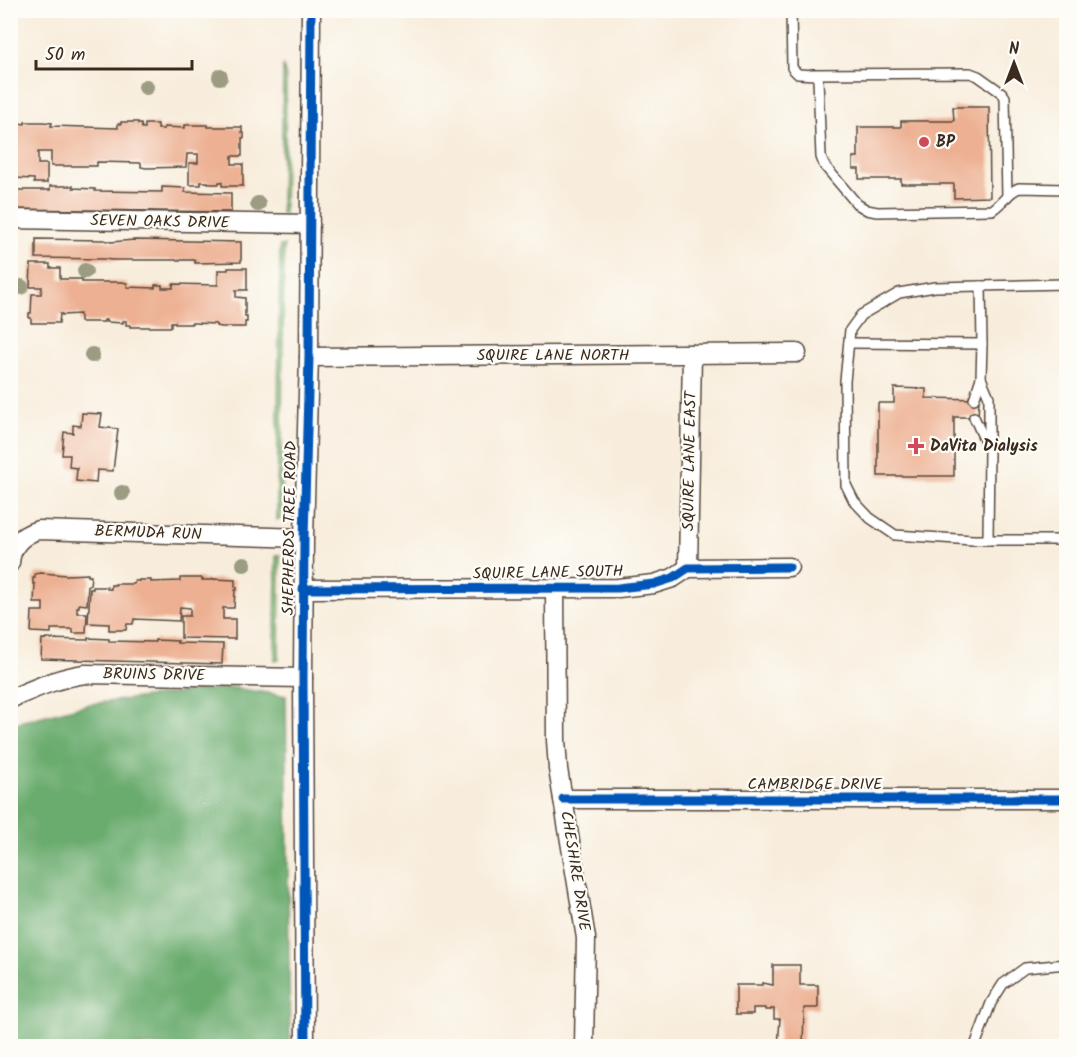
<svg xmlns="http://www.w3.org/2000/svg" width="1077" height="1057" viewBox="0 0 1077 1057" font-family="Kalam,sans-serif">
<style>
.green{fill:#84c780;stroke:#60784f;stroke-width:1.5}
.forest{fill:#6bac6e;stroke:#536b46;stroke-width:1.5}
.building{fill:#edb092}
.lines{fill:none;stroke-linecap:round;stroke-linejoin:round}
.service-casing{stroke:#57473a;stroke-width:12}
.minor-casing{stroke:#57473a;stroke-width:21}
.service{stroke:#fff;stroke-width:9}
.minor{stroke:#fff;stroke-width:18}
.cycleway-casing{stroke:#fdfcf7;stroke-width:13}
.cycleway{stroke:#0057b8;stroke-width:9}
.tree{fill:#9c9c83}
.poi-dot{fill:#d1495b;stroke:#fdfcf7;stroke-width:2}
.labels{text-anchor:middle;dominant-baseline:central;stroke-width:4.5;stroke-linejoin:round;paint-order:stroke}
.poi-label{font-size:16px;font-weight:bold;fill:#3b2a1e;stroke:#fdfcf7;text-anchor:start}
.street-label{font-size:16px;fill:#3b2a1e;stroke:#fdfcf7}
</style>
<rect width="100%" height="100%" fill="#fdfcf7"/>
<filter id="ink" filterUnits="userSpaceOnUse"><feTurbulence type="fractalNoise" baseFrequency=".0167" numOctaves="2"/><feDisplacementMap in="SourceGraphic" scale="12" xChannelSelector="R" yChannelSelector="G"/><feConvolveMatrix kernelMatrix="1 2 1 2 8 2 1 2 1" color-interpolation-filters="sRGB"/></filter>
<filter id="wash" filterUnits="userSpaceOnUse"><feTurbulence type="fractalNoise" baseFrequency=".008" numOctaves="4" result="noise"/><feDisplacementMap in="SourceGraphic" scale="24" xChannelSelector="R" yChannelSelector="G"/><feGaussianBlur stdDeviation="1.35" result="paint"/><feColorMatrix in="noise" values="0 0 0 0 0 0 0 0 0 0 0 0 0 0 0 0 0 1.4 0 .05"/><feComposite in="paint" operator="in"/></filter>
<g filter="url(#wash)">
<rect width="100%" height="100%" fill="#f8eddc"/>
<g class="green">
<polygon points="283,65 286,77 284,214 281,214"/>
<polygon points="280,246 284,246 281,519 277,520"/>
<polygon points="276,555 280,555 279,660 275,660"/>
</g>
<polygon class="forest" points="229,687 286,696 290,1046 11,1046 11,724 90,704"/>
<g id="blocks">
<g class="building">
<polygon points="953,107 989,107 990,197 954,198 954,184 901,184 901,179 859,179 859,169 853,169 853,157 858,157 858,127 901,127 901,121 954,121"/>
<polygon points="10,122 25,124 25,122 43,122 52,123 51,126 118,128 118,124 121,124 121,122 138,122 138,124 141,124 142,128 145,128 145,124 158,124 158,129 164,129 164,127 185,128 185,125 208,125 208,127 242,127 242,133 244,133 244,138 242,138 242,156 232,156 232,164 243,164 243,186 222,186 222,182 219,182 219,184 211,184 208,183 208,182 201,182 201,185 189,185 189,163 198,163 198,154 187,154 186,167 146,168 141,167 141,163 97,162 97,166 51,166 51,152 38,152 38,164 47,164 47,183 34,183 34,179 14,178 14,183 10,183"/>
<polygon points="50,186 73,186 73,188 95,189 95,191 162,192 162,187 185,188 185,192 231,193 231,212 10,209 10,190 50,190"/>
<polygon points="36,239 104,240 111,242 134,240 241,242 241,262 195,263 195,260 112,260 104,259 36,258"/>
<polygon points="31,264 50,264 50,268 60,268 60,279 82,279 82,282 122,282 127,283 127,287 155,288 155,285 162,285 162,288 173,288 173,284 218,285 218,270 228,270 228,268 247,268 247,290 236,290 236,297 245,298 245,316 247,316 247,322 245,322 245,327 222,327 216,326 216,324 194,323 191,323 191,324 175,324 175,322 171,322 171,327 130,327 130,325 126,325 126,321 123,321 123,323 106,322 106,320 104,320 104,322 80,322 80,314 62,315 62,314 60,314 59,323 31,323 31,318 29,318 29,313 31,313 32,294 41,294 42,287 30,287"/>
<polygon points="894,388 926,389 926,398 979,399 978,417 954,417 954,476 878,476 878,403 894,403"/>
<polygon points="82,413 102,414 100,427 118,429 113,471 97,470 96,483 76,481 77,468 69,467 70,455 62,455 64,432 73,433 73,425 81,426"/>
<polygon points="41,573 67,575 88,574 88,576 91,576 90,585 88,585 87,605 79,604 79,607 77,607 77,613 87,613 86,633 73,633 73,629 51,629 51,633 31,632 32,611 43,611 43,603 34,603 35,584 33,584 33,578 35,578 35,574"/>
<polygon points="180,578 202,578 202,580 212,580 213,579 235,580 235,587 237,587 237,590 235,590 234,608 223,608 223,619 235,619 235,639 181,638 181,616 190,616 190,608 180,607 179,621 134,619 133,624 127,624 126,630 109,630 109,624 88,623 90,589 93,589 93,587 107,587 107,589 111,589 111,585 115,585 115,584 134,584 135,581 139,581 139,580 151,580 151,582 180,581"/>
<polygon points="88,638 109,639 109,641 155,642 155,640 178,641 177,643 223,644 222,664 41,659 42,639 88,640"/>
<polygon points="773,965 800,965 800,985 818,985 818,1008 804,1008 803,1046 778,1046 780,1019 774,1019 774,1009 771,1009 771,1010 765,1010 765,1008 753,1008 753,1014 736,1014 736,985 762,985 762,983 773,985"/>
</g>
</g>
</g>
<g filter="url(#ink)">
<use href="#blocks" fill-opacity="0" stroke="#57473a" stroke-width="1.5"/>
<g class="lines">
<defs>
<g id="service">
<path d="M791,10l1,58 6,6 17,1 3,4 3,78 3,8 33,39 10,6 10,2 115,-2c10,-6 16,-18 27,-22l47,1"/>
<polyline points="812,74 970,73 978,76 1002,93 1005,97 1007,197"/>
<polyline points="1066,284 935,287 899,293 861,315 850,330 845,381 846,485 854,501 870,518 895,535 973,540 1066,540"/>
<polyline points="849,343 982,344 981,286"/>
<polyline points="981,378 989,397 989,446"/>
<polyline points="974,399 981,378 982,344"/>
<polyline points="974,417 989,450 988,540"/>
<polyline points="975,1046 991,1003 1003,984 1025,968 1066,964"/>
</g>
<g id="minor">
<polyline points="10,219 310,224"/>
<polyline points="309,357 797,353"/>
<path d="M10,563c1,-18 12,-28 28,-33l266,8"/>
<polyline points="688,568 692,354"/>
<polyline points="303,589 618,588 654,584 673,578 688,568 789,567"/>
<polyline points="555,589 556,740 558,769 586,938 584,1046"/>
<path d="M10,699c26,-11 47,-21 75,-25l218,4"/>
<polyline points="563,799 1066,799"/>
<polyline points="305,1046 303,678 304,538 309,357 311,10"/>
</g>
</defs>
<use href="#service" class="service-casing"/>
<use href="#minor" class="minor-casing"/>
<use href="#service" class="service"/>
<use href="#minor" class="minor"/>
<defs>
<g id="cycleway">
<polyline points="303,589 618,588 654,584 673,578 688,568 789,567"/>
<polyline points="563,799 1066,799"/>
<polyline points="305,1046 303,678 304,538 309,357 311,10"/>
</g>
</defs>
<use href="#cycleway" class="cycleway-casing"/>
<use href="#cycleway" class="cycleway"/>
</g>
<g class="tree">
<circle cx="220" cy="77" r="8"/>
<circle cx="146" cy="87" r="8"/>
<circle cx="258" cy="204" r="8"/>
<circle cx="85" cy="271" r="8"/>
<circle cx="21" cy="287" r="8"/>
<circle cx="92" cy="355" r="8"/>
<circle cx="122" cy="493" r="8"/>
<circle cx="244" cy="564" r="8"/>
</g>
</g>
<g class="poi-dot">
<circle cx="924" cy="142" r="6"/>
<path d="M913 437h6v6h6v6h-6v6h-6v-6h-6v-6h6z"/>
</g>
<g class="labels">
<g class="poi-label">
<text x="936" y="142">BP</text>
<text x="930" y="446">DaVita Dialysis</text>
</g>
<g class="street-label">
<text transform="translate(160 222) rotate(1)">SEVEN OAKS DRIVE</text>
<text x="553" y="355">SQUIRE LANE NORTH</text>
<text transform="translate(690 461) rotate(-89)">SQUIRE LANE EAST</text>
<text transform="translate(290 528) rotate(-89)">SHEPHERDS TREE ROAD</text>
<text transform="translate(148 533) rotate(2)">BERMUDA RUN</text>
<text transform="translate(548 573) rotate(-1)">SQUIRE LANE SOUTH</text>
<text transform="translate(154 675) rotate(1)">BRUINS DRIVE</text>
<text x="815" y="784">CAMBRIDGE DRIVE</text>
<text transform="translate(575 871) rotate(81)">CHESHIRE DRIVE</text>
</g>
</g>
<rect width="1077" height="1057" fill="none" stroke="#fdfcf7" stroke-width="36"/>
<g transform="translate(1014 63)" stroke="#fdfcf7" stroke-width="4.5" paint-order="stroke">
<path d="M0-4.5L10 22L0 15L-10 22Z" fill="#3b2a1e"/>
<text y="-9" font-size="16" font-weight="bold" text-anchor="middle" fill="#3b2a1e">N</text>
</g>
<path d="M36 60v9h156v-9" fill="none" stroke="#3b2a1e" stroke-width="3"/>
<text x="45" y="60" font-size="18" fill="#3b2a1e" stroke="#fdfcf7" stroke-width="4.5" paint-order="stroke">50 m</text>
</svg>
